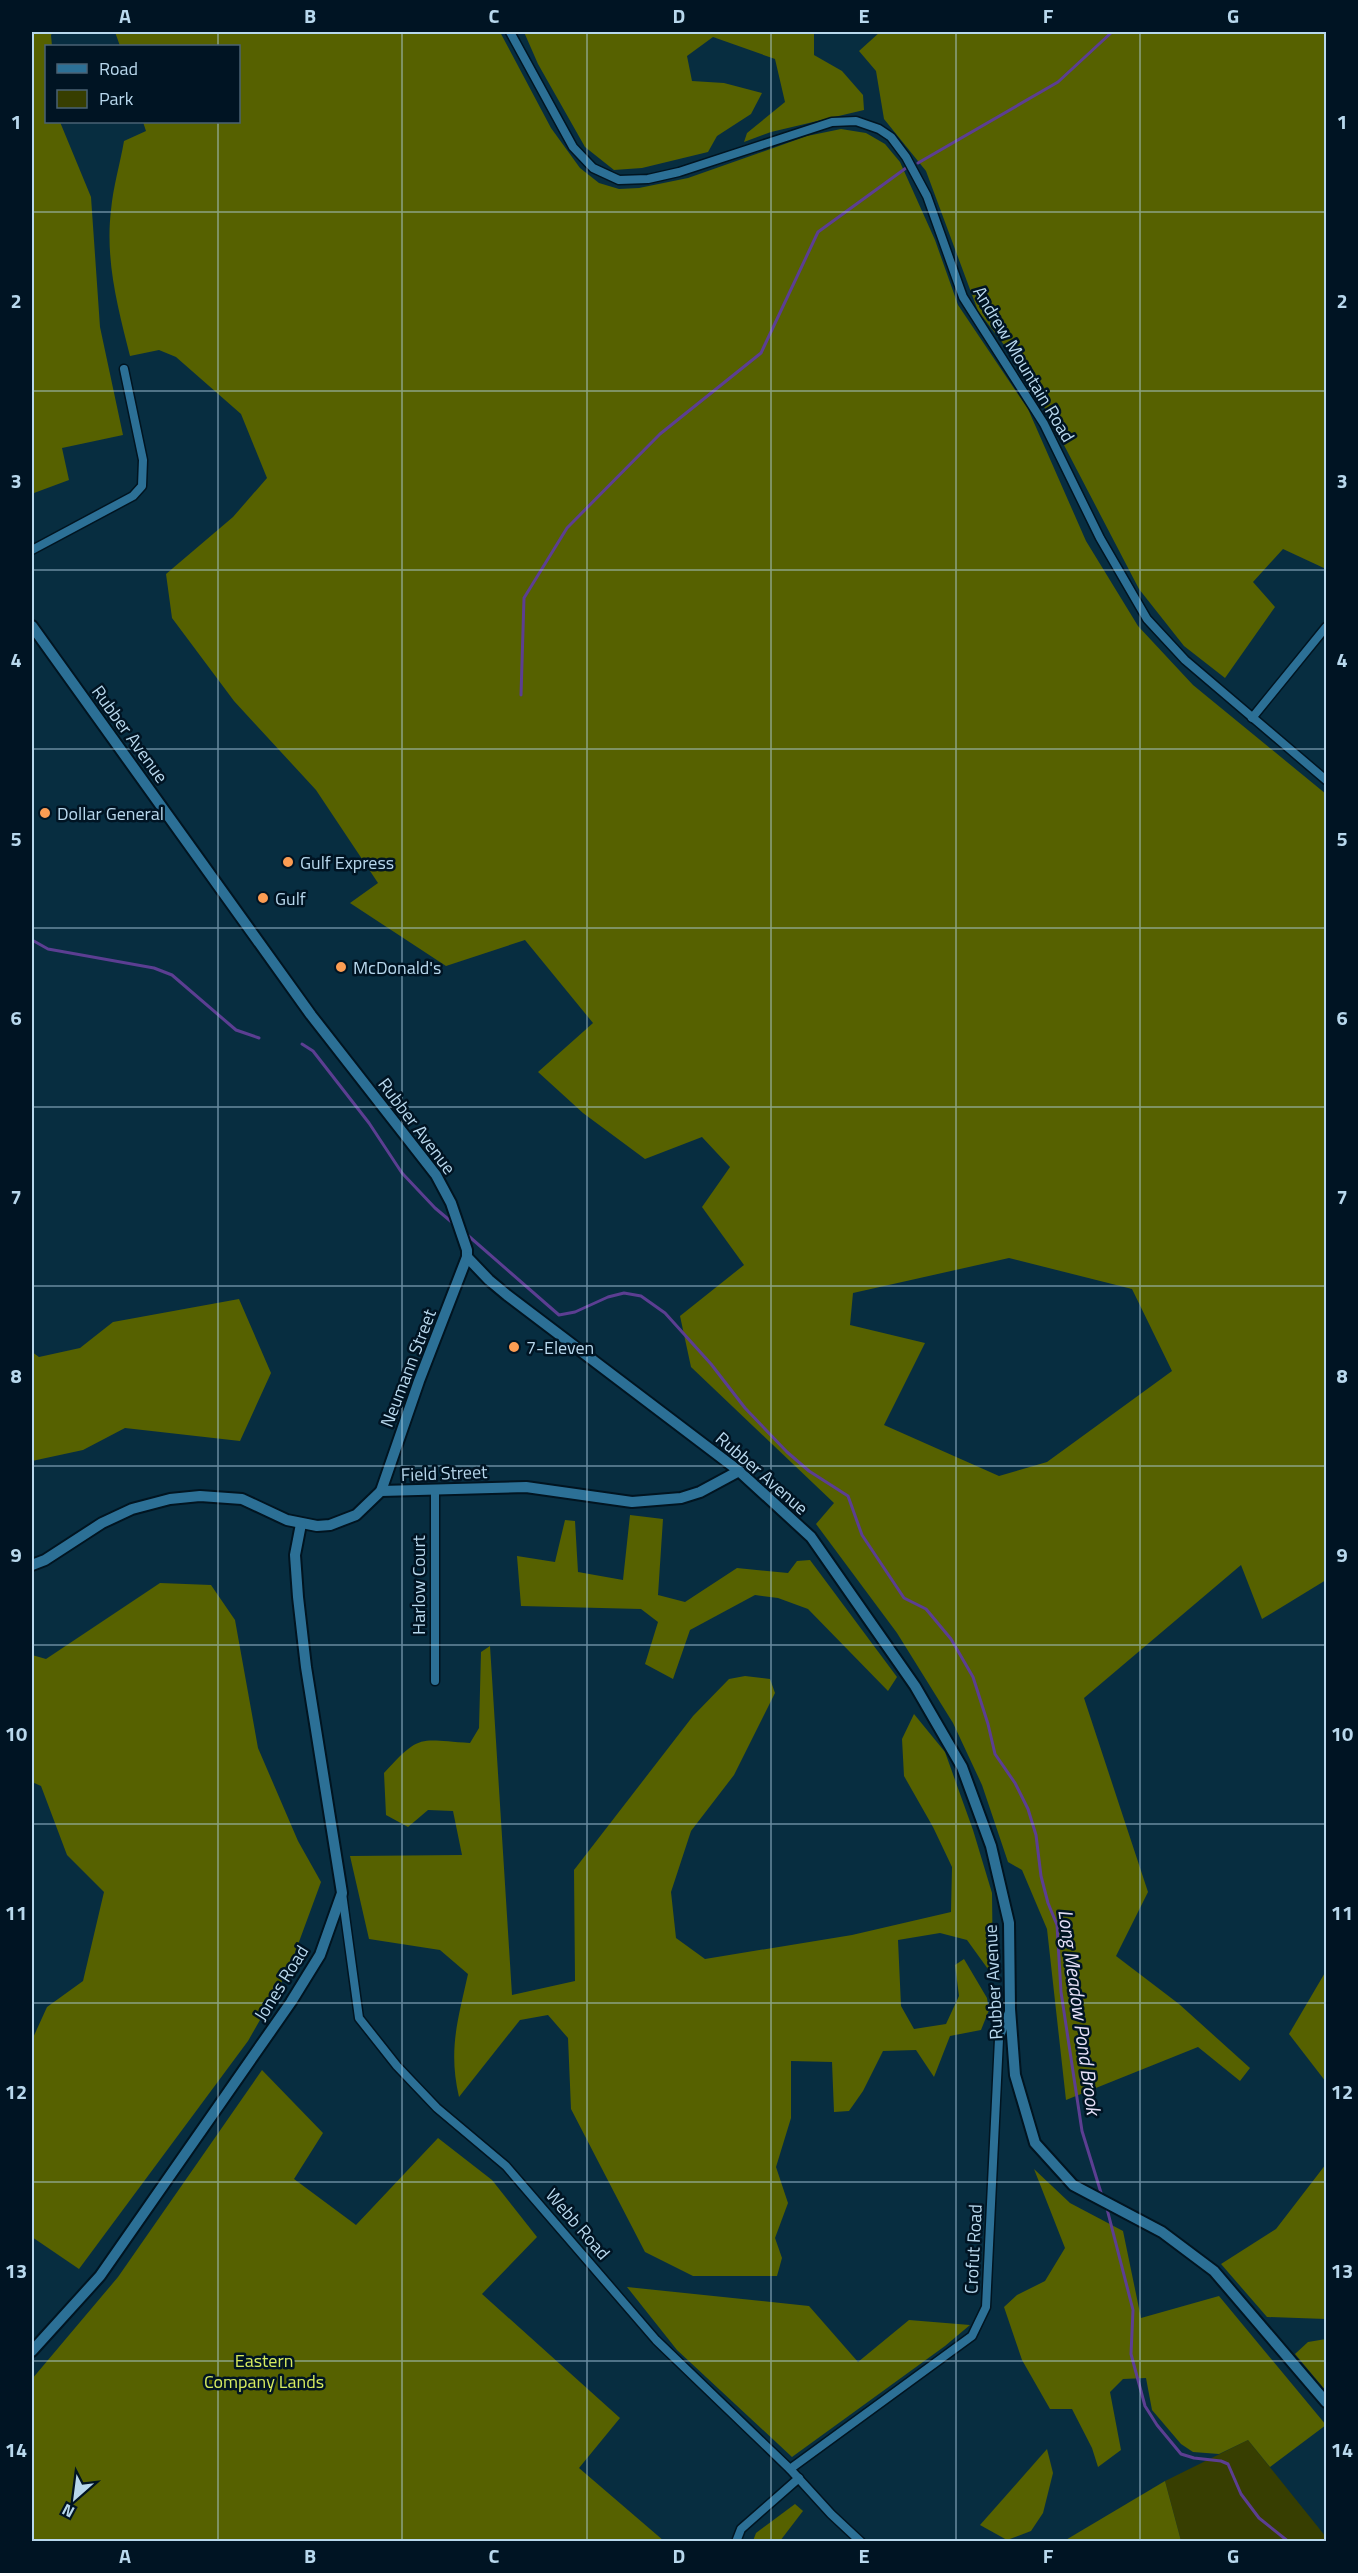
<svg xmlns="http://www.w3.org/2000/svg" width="1358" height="2573" viewBox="0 0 1358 2573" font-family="'Titillium Web',sans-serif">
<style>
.green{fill:#373e01}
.forest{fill:#566100;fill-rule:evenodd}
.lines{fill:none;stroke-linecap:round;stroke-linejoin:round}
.stream{stroke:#5c3e92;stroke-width:3}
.minor-casing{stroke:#011420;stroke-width:11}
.tertiary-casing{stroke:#011420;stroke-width:14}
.minor{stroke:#2c7096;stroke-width:8}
.tertiary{stroke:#2c7096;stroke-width:10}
.grid{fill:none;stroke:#b8d8ed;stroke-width:1.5;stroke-opacity:0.55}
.poi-dot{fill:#fc9d53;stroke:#001423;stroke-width:2}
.labels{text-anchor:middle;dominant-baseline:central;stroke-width:5;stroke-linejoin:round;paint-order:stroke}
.street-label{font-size:18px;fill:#b8d8ed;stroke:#001423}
.poi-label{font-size:18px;fill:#b8d8ed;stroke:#001423;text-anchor:start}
.park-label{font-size:18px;fill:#d6eb5f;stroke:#001423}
.water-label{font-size:20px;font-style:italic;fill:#e6e0f8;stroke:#001423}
.neatline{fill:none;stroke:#b8d8ed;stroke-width:2}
.grid-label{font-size:20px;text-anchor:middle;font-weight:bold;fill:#b8d8ed}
</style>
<rect width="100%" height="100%" fill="#072d40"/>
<polygon class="green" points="1248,2440 1326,2537 1326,2541 1181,2541 1165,2481"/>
<g class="forest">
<polygon points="32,32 53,32 51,35 52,46 46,46 46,122 60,122 91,197 100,327 123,435 62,448 69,480 34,493 32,489"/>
<path d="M115,32h385l51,96 29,40 19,15 20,6 20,-1 49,-10 119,-42 34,-7 25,4 19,11 15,18 35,78 23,65 70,104 58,132 52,85 55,59 133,109v786l-64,39 -21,-54 -157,133 64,194 -32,64 63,48 71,64 -10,13 -42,-34 -132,53 -19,-171 -25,-59 -14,-8 -26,-77 -29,-62 -56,-90 -81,-109 18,-21 -143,-136 -11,-51 64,-51 -42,-58 28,-40 -28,-30 -57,22 -62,-46 -45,-41 55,-49 -68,-83 -79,26 -96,-63 28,-20 -62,-93 -82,-89 -62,-83 -6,-44 67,-57 34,-39 -26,-64 -65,-57 -17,-7 -29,6c-12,-48 -25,-95 -19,-146 2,-23 9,-46 13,-69l22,-10 -3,-9h95v-76h-118zM1009,1258l123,31 40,82 -125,91 -48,14 -115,-51 41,-82 -75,-18 3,-32z"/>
<polygon points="524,32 814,32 814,55 842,71 863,95 864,110 771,132 744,142 747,133 785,102 775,59 713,37 687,56 692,81 724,83 762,93 751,114 717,136 708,152 642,168 614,170 585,147 538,64"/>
<polygon points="880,32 1326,32 1326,569 1283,549 1253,582 1275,607 1225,678 1184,646 1139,589 1028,376 978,311 926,171 884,119 876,71 859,51"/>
<polygon points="239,1299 271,1373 240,1441 125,1428 83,1450 32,1461 32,1352 39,1357 80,1348 113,1322"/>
<polygon points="630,1515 663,1519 658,1595 685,1602 737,1568 788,1573 797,1561 810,1560 897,1677 888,1691 808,1609 778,1598 755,1595 690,1630 673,1679 645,1664 658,1622 641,1609 521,1606 517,1556 555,1562 565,1520 575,1521 578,1572 623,1580"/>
<polygon points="160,1583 211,1585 235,1620 258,1748 298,1841 321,1882 289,1969 248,2041 79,2269 32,2237 32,2040 47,2007 83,1981 104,1892 67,1855 41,1786 32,1782 32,1655 46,1659"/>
<path d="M490,1646l22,349 63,-14 -1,-111 119,-154 36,-37 16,-3 25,3 5,14 -41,82 -43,56 -20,61 5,46 29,21 147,-24 99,-23 1,-45 -19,-40 -29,-51 -2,-37 12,-25 31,38 28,78 19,63 1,83 -26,-36 -27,-7 -42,7 3,66 13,23 32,-5 13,-28 -4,-31 9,-6 23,39 2,12 -8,20 -31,6 -16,41 -18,-27 -33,1 -20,40 -14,20 -15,1 -2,-50 -41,-1v57l-15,49 12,36 -13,35 7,20 -5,18h-84l-48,-24 -74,-143 -3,-71 -20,-23 -28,5 -61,77c-11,-48 -1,-77 9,-123l-28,-24 -71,-11 -19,-83 112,-1 -9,-44 -25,-1 -20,17 -22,-12 -2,-42c37,-40 34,-33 86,-30l9,-15 2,-76z"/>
<polygon points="1326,1971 1326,2082 1289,2034"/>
<polygon points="262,2070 323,2133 294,2179 356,2225 438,2138 492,2180 537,2237 482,2294 620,2418 579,2468 664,2541 32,2541 32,2379 118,2277"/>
<polygon points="1326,2164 1326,2319 1267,2317 1221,2264 1276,2229"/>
<polygon points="1034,2169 1070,2203 1123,2231 1141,2318 1219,2296 1326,2425 1270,2467 1248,2440 1219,2454 1193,2452 1181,2444 1152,2410 1146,2378 1123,2379 1110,2392 1121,2450 1098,2467 1092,2448 1072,2409 1050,2409 1022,2360 1004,2307 1017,2295 1045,2281 1065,2248"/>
<polygon points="627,2287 809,2306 858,2362 909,2320 970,2325 945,2346 792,2457 677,2350"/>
<polygon points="1326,2339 1326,2391 1295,2354 1308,2342"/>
<polygon points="1047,2449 1053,2473 1043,2513 1031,2531 1007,2540 980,2525"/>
<polygon points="1165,2481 1181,2541 1064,2541"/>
<polygon points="795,2504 803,2511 780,2541 753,2541 756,2533"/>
</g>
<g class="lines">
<g class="stream">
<polyline points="918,163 1058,82 1112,32"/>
<polyline points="521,695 524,598 567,528 660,434 761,353 818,232 906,168"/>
<polyline points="32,940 48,949 154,968 172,975 236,1030 259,1038"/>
<polyline points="302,1044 313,1051 369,1123 402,1173 435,1208 454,1224"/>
<polyline points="464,1232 559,1315 575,1312 608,1297 624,1293 641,1296 665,1313 711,1364 745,1408 787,1452 809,1471 848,1496 862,1535 904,1598 926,1609 951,1639 973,1677 988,1724 995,1754 1015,1783 1028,1809 1036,1835 1041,1876 1048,1903 1057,1925 1061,1992 1082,2131 1102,2196"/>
<polyline points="1106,2205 1133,2310 1131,2354 1145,2406 1157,2425 1181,2454 1194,2458 1221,2461 1228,2464 1241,2494 1259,2518 1289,2542"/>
</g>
<defs>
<g id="minor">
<polyline points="510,32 573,147 593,168 619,180 648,179 679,172 832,122 856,121 879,129 891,137 906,157 927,196 963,297 1044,424 1100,538 1147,619 1185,660 1326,780"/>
<polyline points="32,550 133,496 142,486 143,460 124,369"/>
<polyline points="1252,718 1326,627"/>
<polyline points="435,1489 435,1681"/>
<polyline points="342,1893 359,2018 397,2066 437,2108 506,2166 656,2340 790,2469 831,2514 861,2542"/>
<polyline points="790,2469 972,2336 986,2307 999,2039 1009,2012"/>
<polyline points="736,2542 741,2529 799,2478"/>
</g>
<g id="tertiary">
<polyline points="32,626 311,1015 436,1175 451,1203 467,1250 467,1257 419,1381 381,1491 356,1515 330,1525 317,1526 287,1520 242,1499 200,1496 170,1499 132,1509 102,1523 45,1560 32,1565"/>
<polyline points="467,1257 489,1280 507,1295 739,1471 811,1537 915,1686 962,1767 991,1846 1009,1923 1010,2009 1015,2075 1035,2143 1073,2185 1162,2232 1214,2271 1326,2402"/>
<polyline points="381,1491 526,1487 632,1502 681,1498 700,1492 739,1471"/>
<polyline points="32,2351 100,2276 291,2002 320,1955 342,1893 306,1667 298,1597 295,1555 301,1524"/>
</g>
</defs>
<use href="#minor" class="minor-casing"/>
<use href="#tertiary" class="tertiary-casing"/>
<use href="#minor" class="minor"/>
<use href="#tertiary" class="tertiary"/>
</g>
<path class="grid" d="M218,32v14M402,32v2510M587,32v2510M771,32v2510M956,32v2510M1140,32v2510M218,122v2420M32,212h1294M32,391h1294M32,570h1294M32,749h1294M32,928h1294M32,1107h1294M32,1286h1294M32,1466h1294M32,1645h1294M32,1824h1294M32,2003h1294M32,2182h1294M32,2361h1294"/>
<g class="poi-dot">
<circle cx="45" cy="813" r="6"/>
<circle cx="288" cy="862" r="6"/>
<circle cx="263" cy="898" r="6"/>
<circle cx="341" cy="967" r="6"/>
<circle cx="514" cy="1347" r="6"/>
</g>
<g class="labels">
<g class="street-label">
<text transform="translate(1024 364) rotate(59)">Andrew Mountain Road</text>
<text transform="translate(130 734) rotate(54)">Rubber Avenue</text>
<text transform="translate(417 1126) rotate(53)">Rubber Avenue</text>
<text transform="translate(408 1368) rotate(-69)">Neumann Street</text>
<text transform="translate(444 1473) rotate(-2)">Field Street</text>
<text transform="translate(762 1473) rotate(41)">Rubber Avenue</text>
<text transform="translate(418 1585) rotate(-90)">Harlow Court</text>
<text transform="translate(993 1982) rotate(-93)">Rubber Avenue</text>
<text transform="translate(281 1983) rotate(-58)">Jones Road</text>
<text transform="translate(578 2224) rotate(49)">Webb Road</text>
<text transform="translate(973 2249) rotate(-87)">Crofut Road</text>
</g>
<g class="poi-label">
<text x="57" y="813">Dollar General</text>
<text x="300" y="862">Gulf Express</text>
<text x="275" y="898">Gulf</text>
<text x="353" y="967">McDonald's</text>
<text x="526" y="1347">7-Eleven</text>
</g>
<g class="park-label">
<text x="264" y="2360">Eastern<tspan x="264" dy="21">Company Lands</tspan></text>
</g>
<g class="water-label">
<text transform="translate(1080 2012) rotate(82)">Long Meadow Pond Brook</text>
</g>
</g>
<rect width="1358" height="2573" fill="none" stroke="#001423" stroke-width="66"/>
<rect x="45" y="45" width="195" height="78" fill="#001423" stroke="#4a6274" stroke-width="1.5"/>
<rect x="57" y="64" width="30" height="9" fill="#2c7096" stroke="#4a6274" stroke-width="1.5"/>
<text x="99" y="75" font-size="18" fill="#b8d8ed">Road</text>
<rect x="57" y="90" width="30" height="18" fill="#373e01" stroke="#4a6274" stroke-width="1.5"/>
<text x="99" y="105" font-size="18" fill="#b8d8ed">Park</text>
<g transform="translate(75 2498) rotate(208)" stroke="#001423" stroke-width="4.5" paint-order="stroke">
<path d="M0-4.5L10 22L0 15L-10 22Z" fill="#b8d8ed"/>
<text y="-9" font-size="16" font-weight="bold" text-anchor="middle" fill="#b8d8ed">N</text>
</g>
<rect x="33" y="33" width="1292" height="2507" class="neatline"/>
<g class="grid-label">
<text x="125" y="23">A</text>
<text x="310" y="23">B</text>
<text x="494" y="23">C</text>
<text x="679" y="23">D</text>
<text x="864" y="23">E</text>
<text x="1048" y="23">F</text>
<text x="1233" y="23">G</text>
<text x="16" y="129">1</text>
<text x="1342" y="129">1</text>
<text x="16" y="308">2</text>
<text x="1342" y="308">2</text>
<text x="16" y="488">3</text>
<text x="1342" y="488">3</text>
<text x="16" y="667">4</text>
<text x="1342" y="667">4</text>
<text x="16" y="846">5</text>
<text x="1342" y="846">5</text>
<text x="16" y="1025">6</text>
<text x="1342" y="1025">6</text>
<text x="16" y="1204">7</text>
<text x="1342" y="1204">7</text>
<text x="16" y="1383">8</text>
<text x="1342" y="1383">8</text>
<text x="16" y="1562">9</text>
<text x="1342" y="1562">9</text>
<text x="16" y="1741">10</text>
<text x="1342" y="1741">10</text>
<text x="16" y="1920">11</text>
<text x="1342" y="1920">11</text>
<text x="16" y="2099">12</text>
<text x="1342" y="2099">12</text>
<text x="16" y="2278">13</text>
<text x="1342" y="2278">13</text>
<text x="16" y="2457">14</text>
<text x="1342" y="2457">14</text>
<text x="125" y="2563">A</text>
<text x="310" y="2563">B</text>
<text x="494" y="2563">C</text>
<text x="679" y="2563">D</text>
<text x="864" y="2563">E</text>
<text x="1048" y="2563">F</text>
<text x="1233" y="2563">G</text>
</g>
</svg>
